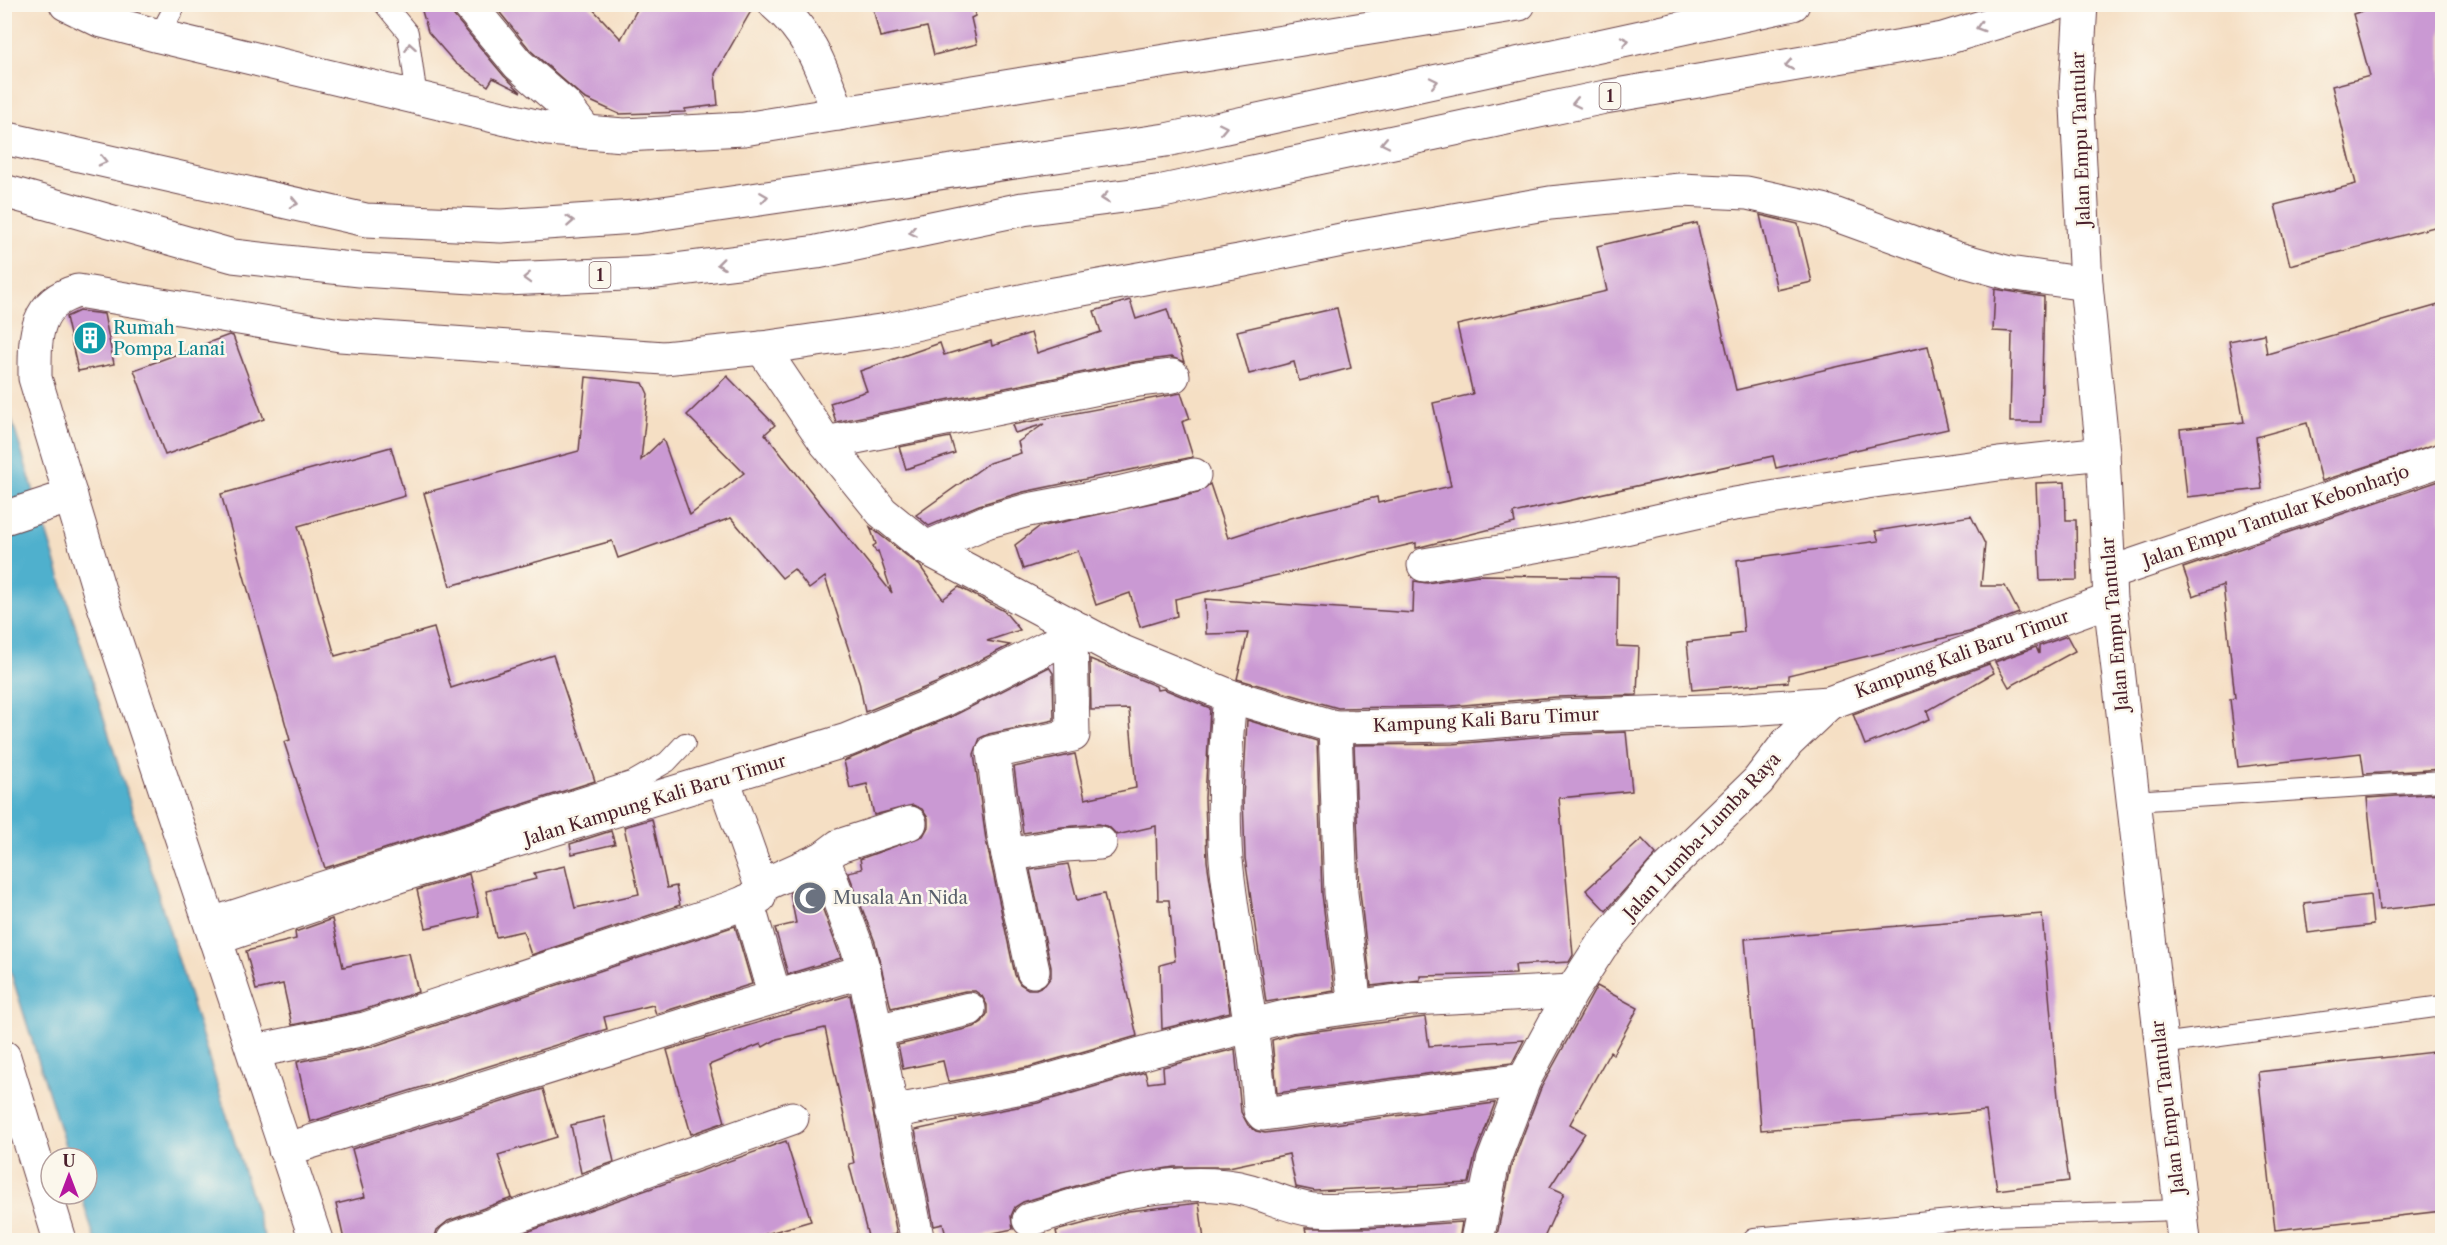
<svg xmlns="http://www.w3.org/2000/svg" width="2447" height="1245" viewBox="0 0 2447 1245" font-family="'Libre Caslon Text',serif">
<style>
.water{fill:#4fb0cd;stroke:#4c687c;stroke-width:1.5}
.building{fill:#ca99d3}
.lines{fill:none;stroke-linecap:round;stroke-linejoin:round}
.lane-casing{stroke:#643c42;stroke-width:22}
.street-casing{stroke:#643c42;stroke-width:35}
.secondary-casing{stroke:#643c42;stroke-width:35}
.highway-casing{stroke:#643c42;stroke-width:35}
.lane{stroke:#fff;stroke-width:20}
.street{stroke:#fff;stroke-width:33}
.secondary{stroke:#fff;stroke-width:33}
.highway{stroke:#fff;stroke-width:33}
.oneway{stroke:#ae9aa0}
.labels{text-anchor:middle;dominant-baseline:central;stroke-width:5;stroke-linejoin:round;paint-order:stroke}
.shield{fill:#fbf7ec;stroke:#7f6065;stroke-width:1.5}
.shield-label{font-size:16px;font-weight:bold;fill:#4a1f2b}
.street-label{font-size:18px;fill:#4a1f2b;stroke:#fbf7ec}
.culture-label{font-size:18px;fill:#0d838f;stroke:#fbf7ec;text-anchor:start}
.worship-label{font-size:18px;fill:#5b616d;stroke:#fbf7ec;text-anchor:start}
</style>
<rect width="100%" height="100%" fill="#fbf7ec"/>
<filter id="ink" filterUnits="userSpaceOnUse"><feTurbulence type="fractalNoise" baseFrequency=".0167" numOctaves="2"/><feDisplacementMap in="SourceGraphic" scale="12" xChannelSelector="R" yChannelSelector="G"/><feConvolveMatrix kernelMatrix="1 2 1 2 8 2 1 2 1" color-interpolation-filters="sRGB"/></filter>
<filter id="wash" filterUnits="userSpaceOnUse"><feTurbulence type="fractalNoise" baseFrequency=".008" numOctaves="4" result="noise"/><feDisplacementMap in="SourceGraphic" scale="24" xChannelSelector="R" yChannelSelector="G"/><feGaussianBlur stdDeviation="1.35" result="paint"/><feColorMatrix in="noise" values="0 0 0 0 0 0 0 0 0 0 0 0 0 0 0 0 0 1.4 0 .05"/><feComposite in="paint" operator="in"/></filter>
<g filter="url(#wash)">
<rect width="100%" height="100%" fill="#f5dfc4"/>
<polygon class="water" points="4,395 265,1240 95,1240 81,1194 87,1194 87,1158 69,1158 5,954"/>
<g id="blocks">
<g class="building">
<polygon points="420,4 450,4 454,16 504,76 521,92 493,78 488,86 455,63 428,32"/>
<polygon points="493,4 588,4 621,39 640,4 755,4 715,74 718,105 685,109 685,112 619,114 584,98 531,51"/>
<polygon points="872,4 974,4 975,16 971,18 977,44 934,55 927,27 880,37"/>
<polygon points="2384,4 2442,4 2442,225 2290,265 2275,205 2356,184 2332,86 2370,76 2353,14"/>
<polygon points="1760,215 1798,224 1812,282 1777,290"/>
<polygon points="1697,223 1736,390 1928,346 1948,429 1776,468 1773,456 1513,513 1515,523 1416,548 1416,543 1175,599 1177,616 1140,627 1130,593 1096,605 1078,551 1023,569 1015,545 1039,527 1198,493 1210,484 1228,538 1290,518 1377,497 1378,503 1451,486 1433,403 1473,394 1457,325 1607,291 1597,246"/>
<polygon points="1995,289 2044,297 2041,422 2010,422 2012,332 1993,331"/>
<polygon points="1130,300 1136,319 1167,309 1184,362 1171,357 1134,362 836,422 830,403 867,391 860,371 940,343 944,355 991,341 992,346 1031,333 1037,353 1101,332 1094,311"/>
<polygon points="2442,304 2442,442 2322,481 2307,423 2256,437 2262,489 2187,497 2180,429 2244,422 2229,341 2264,334 2267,354"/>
<polygon points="1337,308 1351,368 1299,381 1294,362 1249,374 1237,331"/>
<polygon points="79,311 104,314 114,364 78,371 66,317"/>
<polygon points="229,335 233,336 264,419 165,455 134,370"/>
<polygon points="727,376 775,425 765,434 892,593 878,551 876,552 873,546 876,544 870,527 920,566 943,599 959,587 1004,611 1020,630 987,641 1010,645 936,683 865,712 859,681 825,577 809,589 794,569 782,578 731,518 618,558 612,541 450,586 424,493 579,451 586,377 643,383 648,394 641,460 663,439 690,515 744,473 687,415"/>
<polygon points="1181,393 1190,419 1182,422 1193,457 1023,492 979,505 929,526 916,515 989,463 1021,453 1018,442 1044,424 1015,433 1012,425"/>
<polygon points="950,437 955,453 906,469 899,447"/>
<polygon points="391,447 405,496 298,526 335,656 434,628 451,688 553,655 595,781 325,868 284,742 290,740 221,494"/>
<polygon points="2442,480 2442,769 2364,774 2361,753 2238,767 2230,699 2235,698 2223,585 2193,596 2183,568"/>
<polygon points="2065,482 2066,520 2076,520 2077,580 2040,581 2036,483"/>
<polygon points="1971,516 1985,544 1981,586 2005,586 2019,613 1969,632 1788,675 1788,682 1692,690 1687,642 1730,637 1730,634 1744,632 1737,560 1879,541 1875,531"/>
<polygon points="1478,575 1618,577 1617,646 1639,647 1637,695 1556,697 1452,706 1338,708 1237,679 1248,633 1206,634 1205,599 1413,613 1414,581 1427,583"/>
<polygon points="2067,636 2075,651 2009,687 1995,662 2036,647 2039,654 2039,646"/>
<polygon points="1090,659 1156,686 1157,690 1164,689 1210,708 1205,798 1207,861 1230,1012 1162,1029 1160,965 1175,961 1169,900 1158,900 1156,826 1117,835 1109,827 1099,824 1062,827 1023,833 1014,767 1075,754 1085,799 1136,788 1129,709 1091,710"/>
<polygon points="1989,664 1994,673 1927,711 1930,719 1865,745 1853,714"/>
<polygon points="1049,667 1053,673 1054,720 989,734 980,738 974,754 986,840 1015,975 1020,984 1028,989 1036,989 1045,985 1051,977 1051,967 1030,870 1068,864 1077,900 1104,894 1137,1036 1029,1067 948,1082 943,1061 903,1069 898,1045 974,1027 982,1022 987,1014 987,1005 982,996 975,991 965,991 891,1008 875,942 848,872 862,869 860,859 923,836 928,827 928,818 922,809 913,805 874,815 867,784 850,788 844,761 951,717"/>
<polygon points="1247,720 1317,741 1322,894 1334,991 1266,1002 1245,858 1243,798"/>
<polygon points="1626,732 1632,791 1559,798 1573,955 1569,962 1515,965 1516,974 1420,976 1420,980 1371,986 1360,892 1354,745 1453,744 1558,735"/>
<polygon points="2442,793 2442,903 2379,910 2367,798"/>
<polygon points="652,819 667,888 676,886 680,905 531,955 523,931 496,937 486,891 536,879 534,873 565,866 575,908 639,894 624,827"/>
<polygon points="611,831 615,844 572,854 570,844"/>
<polygon points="1642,839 1656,854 1606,911 1586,890"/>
<polygon points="469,874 479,916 426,928 417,890"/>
<polygon points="813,883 841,958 788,974 775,928 796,923 790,893"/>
<polygon points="2370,895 2373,925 2308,933 2304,903"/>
<polygon points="2042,914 2059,1109 2069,1181 1997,1190 1986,1111 1761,1130 1745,939"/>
<polygon points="332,919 343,967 409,953 418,992 360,1011 292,1025 283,984 256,990 246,951 296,939 295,932"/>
<polygon points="735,926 752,984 656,1014 653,1005 604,1017 607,1029 310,1122 297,1062 371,1047"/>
<polygon points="1597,986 1638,1008 1613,1054 1610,1052 1570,1124 1585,1133 1550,1187 1564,1193 1543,1240 1496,1240 1511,1167 1541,1088"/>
<polygon points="850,995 897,1234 869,1240 849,1164 854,1163 825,1028 777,1039 763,1047 761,1044 709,1065 725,1122 691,1134 667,1050"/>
<polygon points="1425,1017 1429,1046 1524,1040 1512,1063 1277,1093 1272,1040 1293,1034"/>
<polygon points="1235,1049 1241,1112 1248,1125 1256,1131 1265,1133 1495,1103 1475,1156 1469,1183 1315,1191 1296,1187 1289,1154 1229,1167 1174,1167 1096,1180 1023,1202 1015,1207 1011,1216 1013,1229 960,1240 947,1240 943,1224 934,1226 915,1130 957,1121 956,1119 1038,1103 1145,1072 1148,1083 1164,1081 1163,1067"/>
<polygon points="2442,1051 2442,1211 2275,1230 2258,1072"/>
<polygon points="543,1089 557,1137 498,1155 512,1198 448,1221 437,1230 434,1240 344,1240 336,1204 365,1197 352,1149"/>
<polygon points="604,1117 614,1162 581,1173 571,1125"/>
<polygon points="786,1141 811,1221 746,1240 504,1240"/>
<polygon points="1199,1203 1204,1240 1058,1240 1056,1231 1129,1211"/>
<polygon points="1462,1222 1459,1240 1308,1240 1305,1228 1368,1228"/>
</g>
</g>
</g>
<g filter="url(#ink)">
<use href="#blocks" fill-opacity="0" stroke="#643c42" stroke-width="1.5"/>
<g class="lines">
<defs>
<g id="lane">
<polyline points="384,4 408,33 417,98"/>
<polyline points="159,36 176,4"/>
<polyline points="2133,801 2442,781"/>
<polyline points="209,918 634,781 667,762 685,743"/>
<polyline points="2161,1044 2442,1006"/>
<polyline points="1754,1238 1994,1216 2180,1210"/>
</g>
<g id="street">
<polyline points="468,4 518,64 565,105 586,132"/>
<path d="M775,4c37,31 47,67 64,110"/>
<polyline points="762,348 826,443 882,512 926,548 1118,650 1230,696 1335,727 1453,725 1557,716 1735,710 1829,703 2110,600"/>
<polyline points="826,443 1138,380 1173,376"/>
<polyline points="4,518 71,496"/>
<polyline points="926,548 986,522 1028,510 1118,493 1194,475"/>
<polyline points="1424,565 1581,538 1723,506 1867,482 1999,464 2103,453"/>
<polyline points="2110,573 2442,460"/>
<path d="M1230,696c-5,54 -8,109 -4,164 8,84 29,165 34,250l3,4 261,-34"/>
<polyline points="1335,727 1341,893 1355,1006"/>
<polyline points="723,779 761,886"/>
<polyline points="1008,855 1065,845 1100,843"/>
<polyline points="823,858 857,947 864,971 917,1237"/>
<polyline points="747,901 775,997"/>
<polyline points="215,939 402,875 847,740 944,700 1081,630"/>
<polyline points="1033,971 1004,836 993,752 1073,735 1071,635"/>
<polyline points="876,1031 969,1009"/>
<polyline points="255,1054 265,1049 365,1029 728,909 759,897 761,886 823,858 839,846 910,823"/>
<polyline points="891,1112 1033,1085 1158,1049 1289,1016 1411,999 1572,991"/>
<polyline points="285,1150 735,1009 864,971"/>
<path d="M1029,1220c62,-21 130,-41 197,-34 33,3 56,20 87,24 12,1 25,0 37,0 46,-1 91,-6 136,-9"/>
<path d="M316,1240l-214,-640 -67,-222c0,-40 -2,-75 43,-87l262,44 324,23 98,-10 125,-18 162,-35 190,-34 117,-24 194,-34 130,-13 67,3 76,17 135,49 51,14 77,11"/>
<polyline points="453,1240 458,1237 792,1118"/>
<polyline points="1477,1240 1493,1162 1524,1080 1572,991 1601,946 1661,875 1758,781 1788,742 1829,703"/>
</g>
<g id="secondary">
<polyline points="66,4 99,20 159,36 548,129 624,135 744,129 1519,4"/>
<polyline points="2081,4 2076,87 2086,284 2103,453 2110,600 2184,1240"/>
<polyline points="4,1057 60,1240"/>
</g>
<g id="highway">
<polyline points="4,138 366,220 501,226 635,217 1166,140 1793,4"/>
<polyline points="4,191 233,256 360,270 505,279 650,273 817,252 1023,209 1163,191 1605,97 1943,39 2056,4"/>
</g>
</defs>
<use href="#lane" class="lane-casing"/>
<use href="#street" class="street-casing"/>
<use href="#secondary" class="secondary-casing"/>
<use href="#highway" class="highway-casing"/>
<use href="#lane" class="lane"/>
<use href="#street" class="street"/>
<use href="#secondary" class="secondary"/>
<use href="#highway" class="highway"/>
</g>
<defs><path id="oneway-chevron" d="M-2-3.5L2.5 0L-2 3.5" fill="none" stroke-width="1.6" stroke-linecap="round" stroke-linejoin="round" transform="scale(1.5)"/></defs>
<g class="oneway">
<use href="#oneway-chevron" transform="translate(1980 27) rotate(163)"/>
<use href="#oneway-chevron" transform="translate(1625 41) rotate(-12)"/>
<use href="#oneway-chevron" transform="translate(410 47) rotate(-100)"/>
<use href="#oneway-chevron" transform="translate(1789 65) rotate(170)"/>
<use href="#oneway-chevron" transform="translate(1434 82) rotate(-12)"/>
<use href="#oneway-chevron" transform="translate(1576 103) rotate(168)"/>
<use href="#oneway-chevron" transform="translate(1223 128) rotate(-12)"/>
<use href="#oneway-chevron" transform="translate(1385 143) rotate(168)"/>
<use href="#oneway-chevron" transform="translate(103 161) rotate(13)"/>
<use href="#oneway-chevron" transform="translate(764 197) rotate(-8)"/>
<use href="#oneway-chevron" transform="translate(1105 198) rotate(173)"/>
<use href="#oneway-chevron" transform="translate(294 203) rotate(13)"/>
<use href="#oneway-chevron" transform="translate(570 221) rotate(-4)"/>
<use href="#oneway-chevron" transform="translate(913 232) rotate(168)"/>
<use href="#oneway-chevron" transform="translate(721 264) rotate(173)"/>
<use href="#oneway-chevron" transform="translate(527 278) rotate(178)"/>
</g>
</g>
<defs>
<symbol id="building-disc" viewBox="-11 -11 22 22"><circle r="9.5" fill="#0f9aa8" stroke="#fbf7ec"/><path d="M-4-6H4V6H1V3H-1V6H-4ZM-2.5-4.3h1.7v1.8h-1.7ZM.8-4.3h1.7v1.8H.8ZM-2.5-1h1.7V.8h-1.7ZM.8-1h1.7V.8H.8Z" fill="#fff"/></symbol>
<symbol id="mosque-disc" viewBox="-11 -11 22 22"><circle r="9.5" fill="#6b7280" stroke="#fbf7ec"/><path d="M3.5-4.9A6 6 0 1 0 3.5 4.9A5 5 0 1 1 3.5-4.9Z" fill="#fff"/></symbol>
</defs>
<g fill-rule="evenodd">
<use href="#building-disc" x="71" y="319" width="38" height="38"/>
<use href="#mosque-disc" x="791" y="879" width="38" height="38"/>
</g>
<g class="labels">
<g class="shield">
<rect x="1599.5" y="83" width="21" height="26" rx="4.5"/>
<rect x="589.5" y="262" width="21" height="26" rx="4.5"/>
</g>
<g class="shield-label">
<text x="1610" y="96">1</text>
<text x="600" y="275">1</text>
</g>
<g class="street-label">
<text transform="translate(2081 139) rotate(-92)">Jalan Empu Tantular</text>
<text transform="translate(2276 516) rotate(-19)">Jalan Empu Tantular Kebonharjo</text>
<text transform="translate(2115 624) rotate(-95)">Jalan Empu Tantular</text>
<text transform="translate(1962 654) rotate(-20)">Kampung Kali Baru Timur</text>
<text transform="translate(1486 720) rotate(-3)">Kampung Kali Baru Timur</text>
<text transform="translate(655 800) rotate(-17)">Jalan Kampung Kali Baru Timur</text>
<text transform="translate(1702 836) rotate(-47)">Jalan Lumba-Lumba Raya</text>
<text transform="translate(2168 1107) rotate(-97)">Jalan Empu Tantular</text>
</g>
<g class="culture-label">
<text x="113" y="328">Rumah<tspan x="113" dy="21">Pompa Lanai</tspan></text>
</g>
<g class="worship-label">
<text x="833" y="898">Musala An Nida</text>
</g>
</g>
<rect width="2447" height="1245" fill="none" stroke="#fbf7ec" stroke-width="24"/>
<g transform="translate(69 1176)"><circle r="28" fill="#fbf7ec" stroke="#b4a19f" stroke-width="1.5"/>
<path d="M0-4.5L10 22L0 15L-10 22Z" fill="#b5179e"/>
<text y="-9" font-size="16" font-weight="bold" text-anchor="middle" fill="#4a1f2b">U</text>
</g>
</svg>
